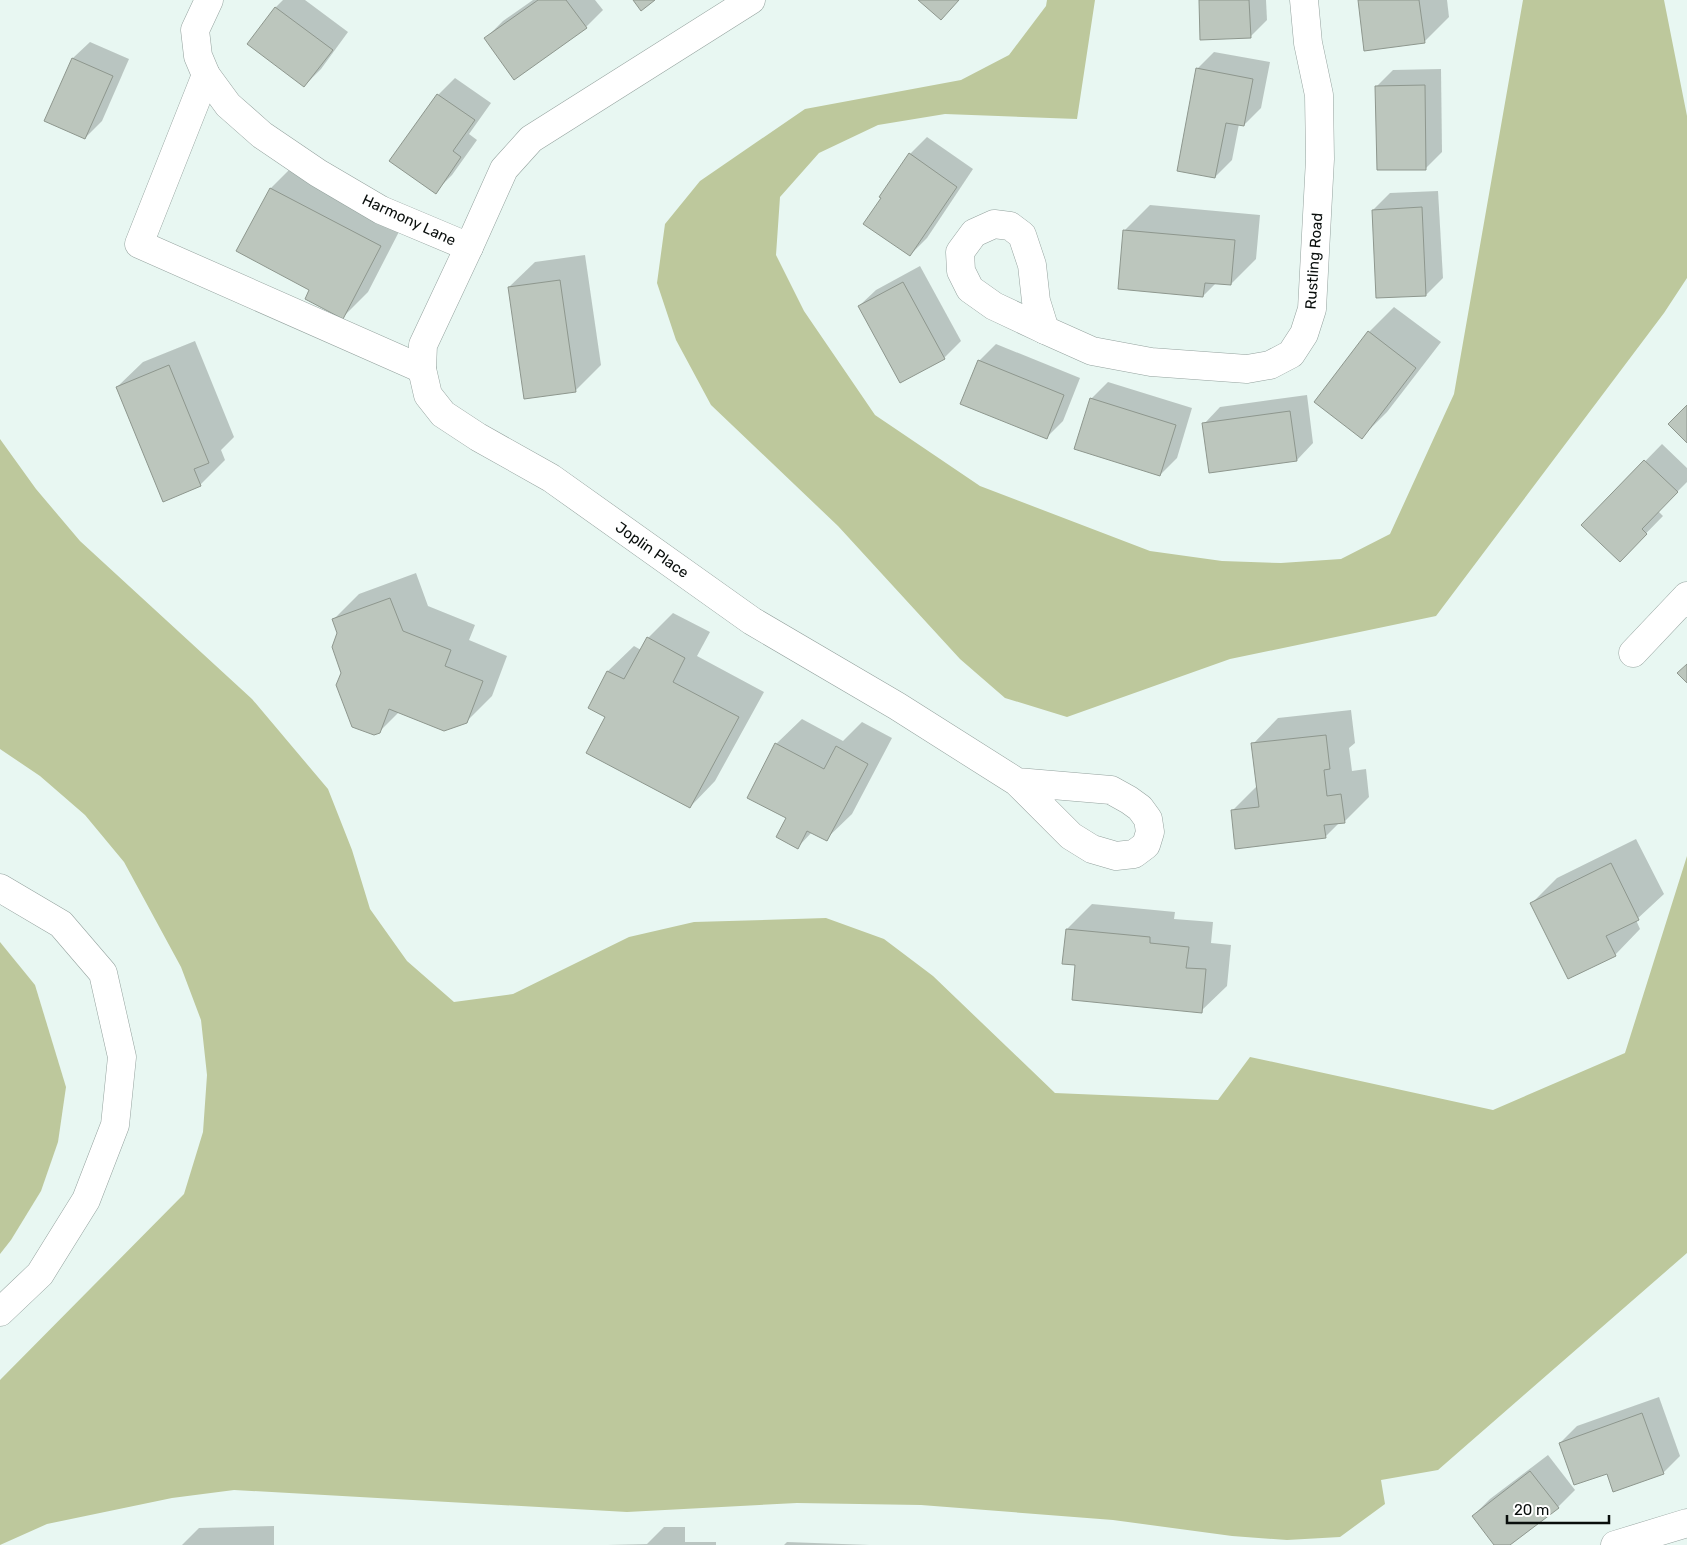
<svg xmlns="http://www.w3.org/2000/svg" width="1687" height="1545" viewBox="0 0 1687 1545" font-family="Rubik,sans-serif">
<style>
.forest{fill:#bdc89c}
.shadow{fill:#0003}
.building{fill:#bcc6bd;stroke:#8e978e}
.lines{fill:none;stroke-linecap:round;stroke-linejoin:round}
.minor-casing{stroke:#94a29e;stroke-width:29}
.minor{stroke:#fff;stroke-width:28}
.labels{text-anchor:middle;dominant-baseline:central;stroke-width:5;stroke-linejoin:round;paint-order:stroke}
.street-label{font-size:15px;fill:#090e0c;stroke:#fff}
</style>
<rect width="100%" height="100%" fill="#e8f7f2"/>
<g class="forest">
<polygon points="1047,0 1095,0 1077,119 945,114 878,125 819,153 780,197 776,255 804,311 875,415 980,486 1150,551 1222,561 1281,563 1341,559 1390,534 1454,394 1523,0 1664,0 1687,116 1687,278 1664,313 1436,616 1230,659 1067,717 1005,698 960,659 838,526 711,405 676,340 657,283 665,224 700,181 805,109 961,80 1009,55 1046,6"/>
<polygon points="0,439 36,489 80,541 252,699 328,789 352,850 370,909 407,961 454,1002 513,994 629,937 694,922 826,918 884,939 933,976 1055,1093 1218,1100 1250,1057 1493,1110 1625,1053 1687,856 1687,1253 1438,1470 1381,1480 1385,1504 1340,1537 1287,1540 1232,1536 1113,1520 921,1505 797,1503 627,1512 234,1490 172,1498 47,1524 0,1545 0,1380 184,1194 203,1132 207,1075 201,1020 181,967 124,862 85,815 40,776 0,749"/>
<polygon points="0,942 35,985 66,1087 58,1142 41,1191 11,1240 0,1254"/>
</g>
<g class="shadow">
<polygon points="283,0 305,0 348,32 321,69 304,86 249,44 276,7"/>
<polygon points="533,0 595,0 603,10 586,27 486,38 503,21"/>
<polygon points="1200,0 1266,0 1267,20 1250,37"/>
<polygon points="1359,0 1447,0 1449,17 1424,42"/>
<polygon points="90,42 129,59 102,121 85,138 46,120 73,58"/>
<polygon points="1214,52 1270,62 1261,108 1244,125 1239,124 1232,160 1215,177 1197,69"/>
<polygon points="1441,69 1442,152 1426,168 1376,87 1393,70"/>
<polygon points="455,78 491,103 469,134 477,140 452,175 435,192 438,95"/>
<polygon points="927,137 973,169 927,238 910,255 910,154"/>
<polygon points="296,163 405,220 368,292 343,317 311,289 238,251 271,188"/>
<polygon points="1438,191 1443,278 1426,295 1373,210 1390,193"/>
<polygon points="1150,205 1260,215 1256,259 1231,284 1216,283 1203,296 1124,231"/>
<polygon points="585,255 601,365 575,391 509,287 535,262"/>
<polygon points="920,266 961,341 944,358 859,306 876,290"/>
<polygon points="1394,307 1441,342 1387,412 1362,437 1369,332"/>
<polygon points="195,341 234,437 221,450 225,460 200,485 117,387 143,362"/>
<polygon points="996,344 1080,378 1063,421 1046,438 979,361"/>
<polygon points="1108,382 1192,408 1177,458 1160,475 1091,399"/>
<polygon points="1307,395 1313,443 1297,460 1204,424 1220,407"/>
<polygon points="1662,444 1687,468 1687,482 1658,511 1663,516 1620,560 1583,525"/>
<polygon points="416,573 428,606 475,625 469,640 507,656 492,696 466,722 399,712 379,732 342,673 338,633 333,620 359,594"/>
<polygon points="673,613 710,632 697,656 764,692 715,781 690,807 607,716 590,707 608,671 634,646 641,650 648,638"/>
<polygon points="1351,710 1355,743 1349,748 1352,771 1366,769 1369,797 1344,822 1340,822 1325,837 1232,811 1258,785 1253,744 1278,718"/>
<polygon points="802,719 843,741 862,722 892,738 852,814 826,839 812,832 798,847 787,818 776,744"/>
<polygon points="1636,839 1664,894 1636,920 1640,929 1615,955 1532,903 1557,878"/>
<polygon points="1092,904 1175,912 1174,919 1213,922 1211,943 1231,945 1227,986 1201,1011 1077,964 1067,929"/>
<polygon points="1659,1397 1680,1456 1663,1473 1560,1443 1577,1426"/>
<polygon points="1548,1455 1575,1490 1558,1507 1508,1545 1496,1545 1473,1516 1490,1499"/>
<polygon points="274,1526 274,1545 182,1545 199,1528"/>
<polygon points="664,1527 685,1527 685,1542 716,1542 716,1545 607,1545 647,1544"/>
<polygon points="787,1542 870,1545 784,1545"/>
</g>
<g class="building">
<polygon points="538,0 566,0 587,28 514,80 484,38"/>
<polygon points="633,0 655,0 641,11"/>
<polygon points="918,0 959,0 941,20"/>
<polygon points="1199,0 1249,0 1251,38 1200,40"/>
<polygon points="1358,0 1419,0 1425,43 1364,51"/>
<polygon points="275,7 333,50 304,87 247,44"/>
<polygon points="72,58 113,76 85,139 44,121"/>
<polygon points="1196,68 1253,79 1244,126 1226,123 1215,178 1177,171"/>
<polygon points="1425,85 1426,170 1377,170 1375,86"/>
<polygon points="437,94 475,120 453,151 461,157 436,194 389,161"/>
<polygon points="909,153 957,187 910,256 863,224 881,198 879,197"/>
<polygon points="270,188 381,246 343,319 305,299 309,290 236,251"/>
<polygon points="1422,207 1426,296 1376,298 1372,210"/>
<polygon points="1123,230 1235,240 1231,285 1205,283 1203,297 1118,289"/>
<polygon points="560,280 576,392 524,399 508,287"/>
<polygon points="903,282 945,359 900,383 858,306"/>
<polygon points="1368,331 1416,368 1362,439 1314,402"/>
<polygon points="978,360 1064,395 1047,439 960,404"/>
<polygon points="169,365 209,463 194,469 201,486 163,502 116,387"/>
<polygon points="1090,398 1176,425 1160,476 1074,449"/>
<polygon points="1687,405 1687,443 1668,424"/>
<polygon points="1290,411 1297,461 1209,473 1202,423"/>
<polygon points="1644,460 1678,492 1642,529 1647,534 1620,562 1581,525"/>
<polygon points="390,598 403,631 451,650 445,666 483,681 467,723 444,731 389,709 380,733 374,735 352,727 336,685 341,673 332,647 337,633 332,619"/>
<polygon points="647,637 685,658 673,682 739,717 690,808 586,753 605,717 588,708 607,671 624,679"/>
<polygon points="1687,664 1687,683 1677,673"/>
<polygon points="1326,735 1330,769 1324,770 1327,796 1341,794 1345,823 1324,825 1326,838 1235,849 1231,810 1259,807 1251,743"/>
<polygon points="775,743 824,769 836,746 868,764 827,841 807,831 798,849 776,837 786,818 747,798"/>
<polygon points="1611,863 1639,920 1606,936 1616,956 1568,979 1530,903"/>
<polygon points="1066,929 1150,937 1150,943 1189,947 1186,968 1206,969 1202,1013 1072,1000 1075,965 1062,964"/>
<polygon points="1642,1413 1664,1474 1613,1492 1607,1474 1574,1485 1559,1443"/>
<polygon points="1530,1471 1559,1508 1510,1545 1494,1545 1472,1516"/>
</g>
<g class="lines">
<defs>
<g id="minor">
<polyline points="209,0 195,30 198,56 206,75 228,105 262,135 318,173 381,210 469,247 504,169 531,139 751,0"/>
<polyline points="206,75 139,244 422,369"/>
<polygon points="994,224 1010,226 1022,235 1032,265 1036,301 1045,330 994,306 970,289 961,271 960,252 974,233"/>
<polyline points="469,247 423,345 422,369 428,395 443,414 478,437 551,478 752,621 897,706 1017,782 1071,836 1092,849 1116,856 1134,854 1146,845 1150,832 1148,819 1140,808 1129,800 1111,790 1017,782"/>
<polyline points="1045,330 1092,351 1151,362 1247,369 1270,365 1291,354 1304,334 1312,309 1320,159 1319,95 1308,43 1304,0"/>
<polyline points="1633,653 1687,596"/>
<polyline points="0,888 61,924 103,973 122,1057 115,1125 86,1200 40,1274 0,1312"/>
<polyline points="1615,1545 1687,1523"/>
</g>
</defs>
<use href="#minor" class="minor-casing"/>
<use href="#minor" class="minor"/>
</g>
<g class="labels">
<g class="street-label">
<text transform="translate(409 220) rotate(25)">Harmony Lane</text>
<text transform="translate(1314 261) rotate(-86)">Rustling Road</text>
<text transform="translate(652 550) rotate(35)">Joplin Place</text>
</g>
</g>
<path d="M1507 1515v8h102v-8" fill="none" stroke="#090e0c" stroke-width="2.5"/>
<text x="1514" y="1515" font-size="15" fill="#090e0c" stroke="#ffffff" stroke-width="4" paint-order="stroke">20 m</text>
</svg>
